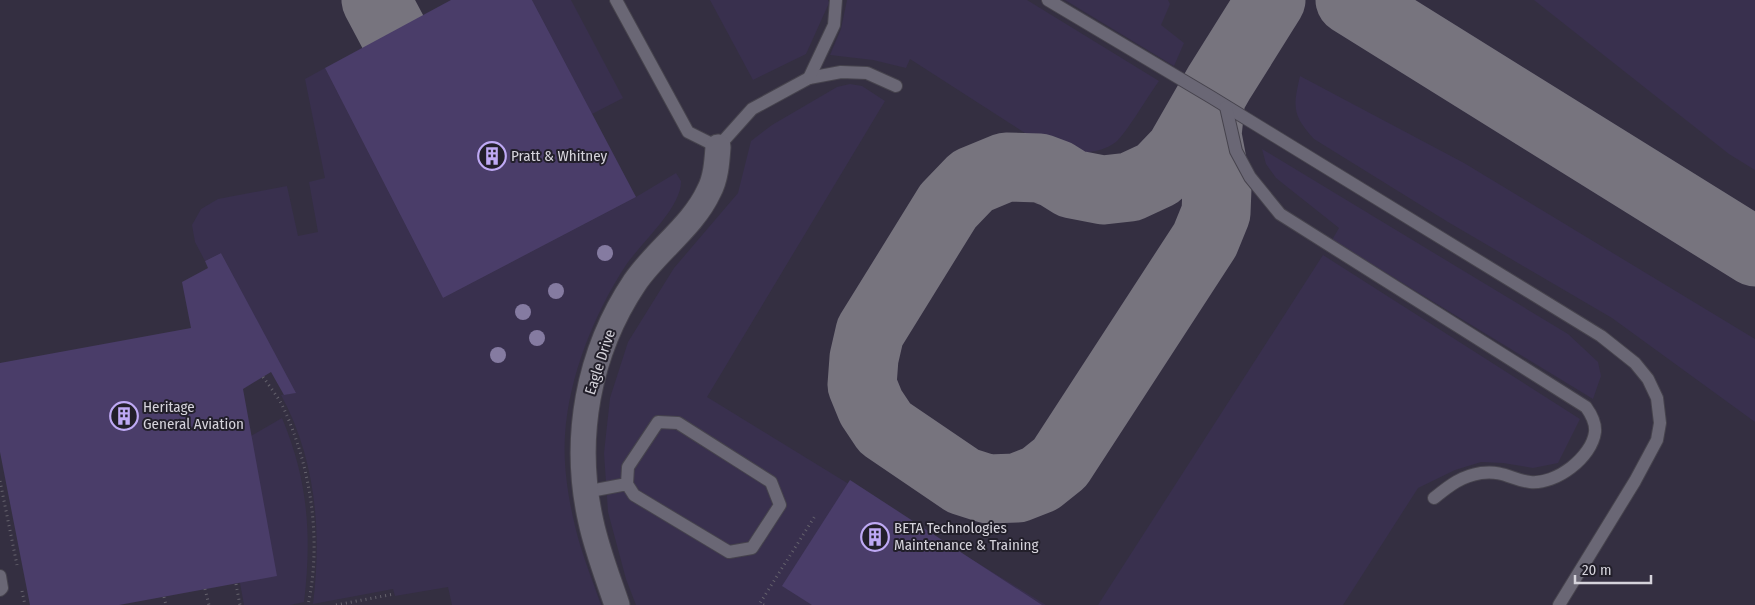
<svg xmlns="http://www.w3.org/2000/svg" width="1755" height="605" viewBox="0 0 1755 605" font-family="'Fira Sans Condensed',sans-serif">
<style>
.built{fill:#342f41}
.green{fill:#39304e}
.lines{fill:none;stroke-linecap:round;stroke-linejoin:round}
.taxiway{stroke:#77747e;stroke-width:69}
.building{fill:#4a3d69}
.service-casing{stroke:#46434d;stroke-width:14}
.minor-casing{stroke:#46434d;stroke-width:27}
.path{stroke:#65626d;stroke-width:3;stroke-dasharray:1 4;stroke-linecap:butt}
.service{stroke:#6a6775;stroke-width:12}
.minor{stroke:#6a6775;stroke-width:25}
.tree{fill:#857ba1}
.labels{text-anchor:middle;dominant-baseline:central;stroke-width:4;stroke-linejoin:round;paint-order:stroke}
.poi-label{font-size:15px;fill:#d5d3db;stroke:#221f2a;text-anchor:start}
.street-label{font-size:15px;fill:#d5d3db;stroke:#221f2a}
</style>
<rect width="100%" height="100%" fill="#2b2834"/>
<rect class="built" x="0" y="0" width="1755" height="605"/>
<g class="green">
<polygon points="532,0 571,0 623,98 592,114"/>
<polygon points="710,0 828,0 829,3 806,54 753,80"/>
<path d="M847,0h180l132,81c-9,12 -34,54 -43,61 -21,16 -52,11 -74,2l-132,-85 -4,9 -33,-8 -43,-5 11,-26z"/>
<polygon points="1065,0 1168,0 1170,4 1161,25 1184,43 1174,66"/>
<polygon points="1534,0 1755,0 1755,170 1729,154"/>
<path d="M325,68l118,230 193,-101 40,-24 5,8c1,26 -40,62 -55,84 -32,49 -57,111 -61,170 -2,29 3,62 10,91 6,26 17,53 26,79h-149l-4,-18 -53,9 -2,-7 -80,15c9,-71 3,-145 -32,-209l14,-2 -74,-140 -16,8 -10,-19 -3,-17 9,-16 17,-10 69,-13 11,50 20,-4 -9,-50 16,-4 -20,-99z"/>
<path d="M1300,76l164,87 291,176v83l-143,-104 -164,-96 -134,-83c-22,-24 -21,-32 -14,-63z"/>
<polygon points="850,84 862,86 885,101 707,397 1046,605 636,605 626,579 608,512 604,453 610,398 628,342 674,268 738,193 751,141 772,125 837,87"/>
<polygon points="1262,149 1568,334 1598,362 1601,376 1593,399 1332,240 1339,228 1276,178 1266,164"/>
<polygon points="1323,255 1580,419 1558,463 1533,468 1503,463 1481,462 1455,470 1418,488 1343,605 1098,605"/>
<path d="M282,418c26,62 30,118 22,184l-14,3h-46l-4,-22 11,-147z"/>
</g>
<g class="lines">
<g class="taxiway">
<polyline points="376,0 393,32"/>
<polyline points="1350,0 1755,252"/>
<polyline points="1211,97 1207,135 1217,188 1216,213 1205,240 1060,463 1040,479 1017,488 988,489 963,481 885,428 871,407 862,385 864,358 870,332 948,206 972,181 1006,167 1040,168 1056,174 1072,184 1103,190 1130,187 1158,174 1180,151 1219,83 1271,0"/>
</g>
</g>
<g class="building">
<polygon points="451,0 532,0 636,197 443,298 325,68"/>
<polygon points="221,253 296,393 284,395 271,372 243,389 277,576 119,605 30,605 0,452 0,363 191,328 182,282 208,268 205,261"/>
<polygon points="850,480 1042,605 812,605 782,586"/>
</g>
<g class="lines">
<defs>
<g id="service">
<polyline points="616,0 688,132 718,147 752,109 809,78 841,72 867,73 896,86"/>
<polyline points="1048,0 1211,97 1601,336 1635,363 1648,379 1657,398 1660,423 1657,440 1635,481 1559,605"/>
<polyline points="809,78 834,25 836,0"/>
<path d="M1226,107l10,44 14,26 30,37 306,193c5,7 10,15 9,25 -3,25 -39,53 -65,50 -18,-2 -26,-12 -49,-9 -20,3 -32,13 -47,25"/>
<polyline points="585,492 627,484 634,495 729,552 752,548 780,505 771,482 678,423 658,422 628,467 627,484"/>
<polyline points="0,576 2,588 0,590"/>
</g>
<path id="minor" d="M617,605c-9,-27 -20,-55 -26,-83 -19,-83 -3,-170 44,-240 22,-32 58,-56 74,-91 7,-13 8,-30 9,-44"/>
</defs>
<use href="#service" class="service-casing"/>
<use href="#minor" class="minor-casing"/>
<g class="path">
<path d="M263,377c7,10 16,21 21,32 27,59 38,132 24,196"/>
<polyline points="0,481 17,565"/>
<polyline points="236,584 240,605"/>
<polyline points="205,589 209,605"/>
<polyline points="22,591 25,605"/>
<polyline points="164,597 166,605"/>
<polyline points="336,605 394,594"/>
<polyline points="764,605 760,603 815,516"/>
</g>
<use href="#service" class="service"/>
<use href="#minor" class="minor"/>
</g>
<g class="tree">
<circle cx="605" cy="253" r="8"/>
<circle cx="556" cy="291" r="8"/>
<circle cx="523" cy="312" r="8"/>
<circle cx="537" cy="338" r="8"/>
<circle cx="498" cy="355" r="8"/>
</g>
<defs>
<symbol id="building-ring" viewBox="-11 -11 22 22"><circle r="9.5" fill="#221f2a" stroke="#bea9f4" stroke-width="1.5"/><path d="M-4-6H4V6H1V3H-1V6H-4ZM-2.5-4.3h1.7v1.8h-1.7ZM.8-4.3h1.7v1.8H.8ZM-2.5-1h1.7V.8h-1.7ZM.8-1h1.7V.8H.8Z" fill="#bea9f4"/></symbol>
</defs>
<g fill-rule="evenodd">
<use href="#building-ring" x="476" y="140" width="32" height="32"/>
<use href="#building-ring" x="108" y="400" width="32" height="32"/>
<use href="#building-ring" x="859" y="521" width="32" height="32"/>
</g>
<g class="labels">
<g class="poi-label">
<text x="511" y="156">Pratt &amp; Whitney</text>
<text x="143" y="407">Heritage<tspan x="143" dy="17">General Aviation</tspan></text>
<text x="894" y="528">BETA Technologies<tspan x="894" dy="17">Maintenance &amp; Training</tspan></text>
</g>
<g class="street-label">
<text transform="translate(600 362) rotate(-72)">Eagle Drive</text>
</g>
</g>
<path d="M1575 575v8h76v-8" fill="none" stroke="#d5d3db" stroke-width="2.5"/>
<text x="1582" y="575" font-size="15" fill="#d5d3db" stroke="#221f2a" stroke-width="4" paint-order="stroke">20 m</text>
</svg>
